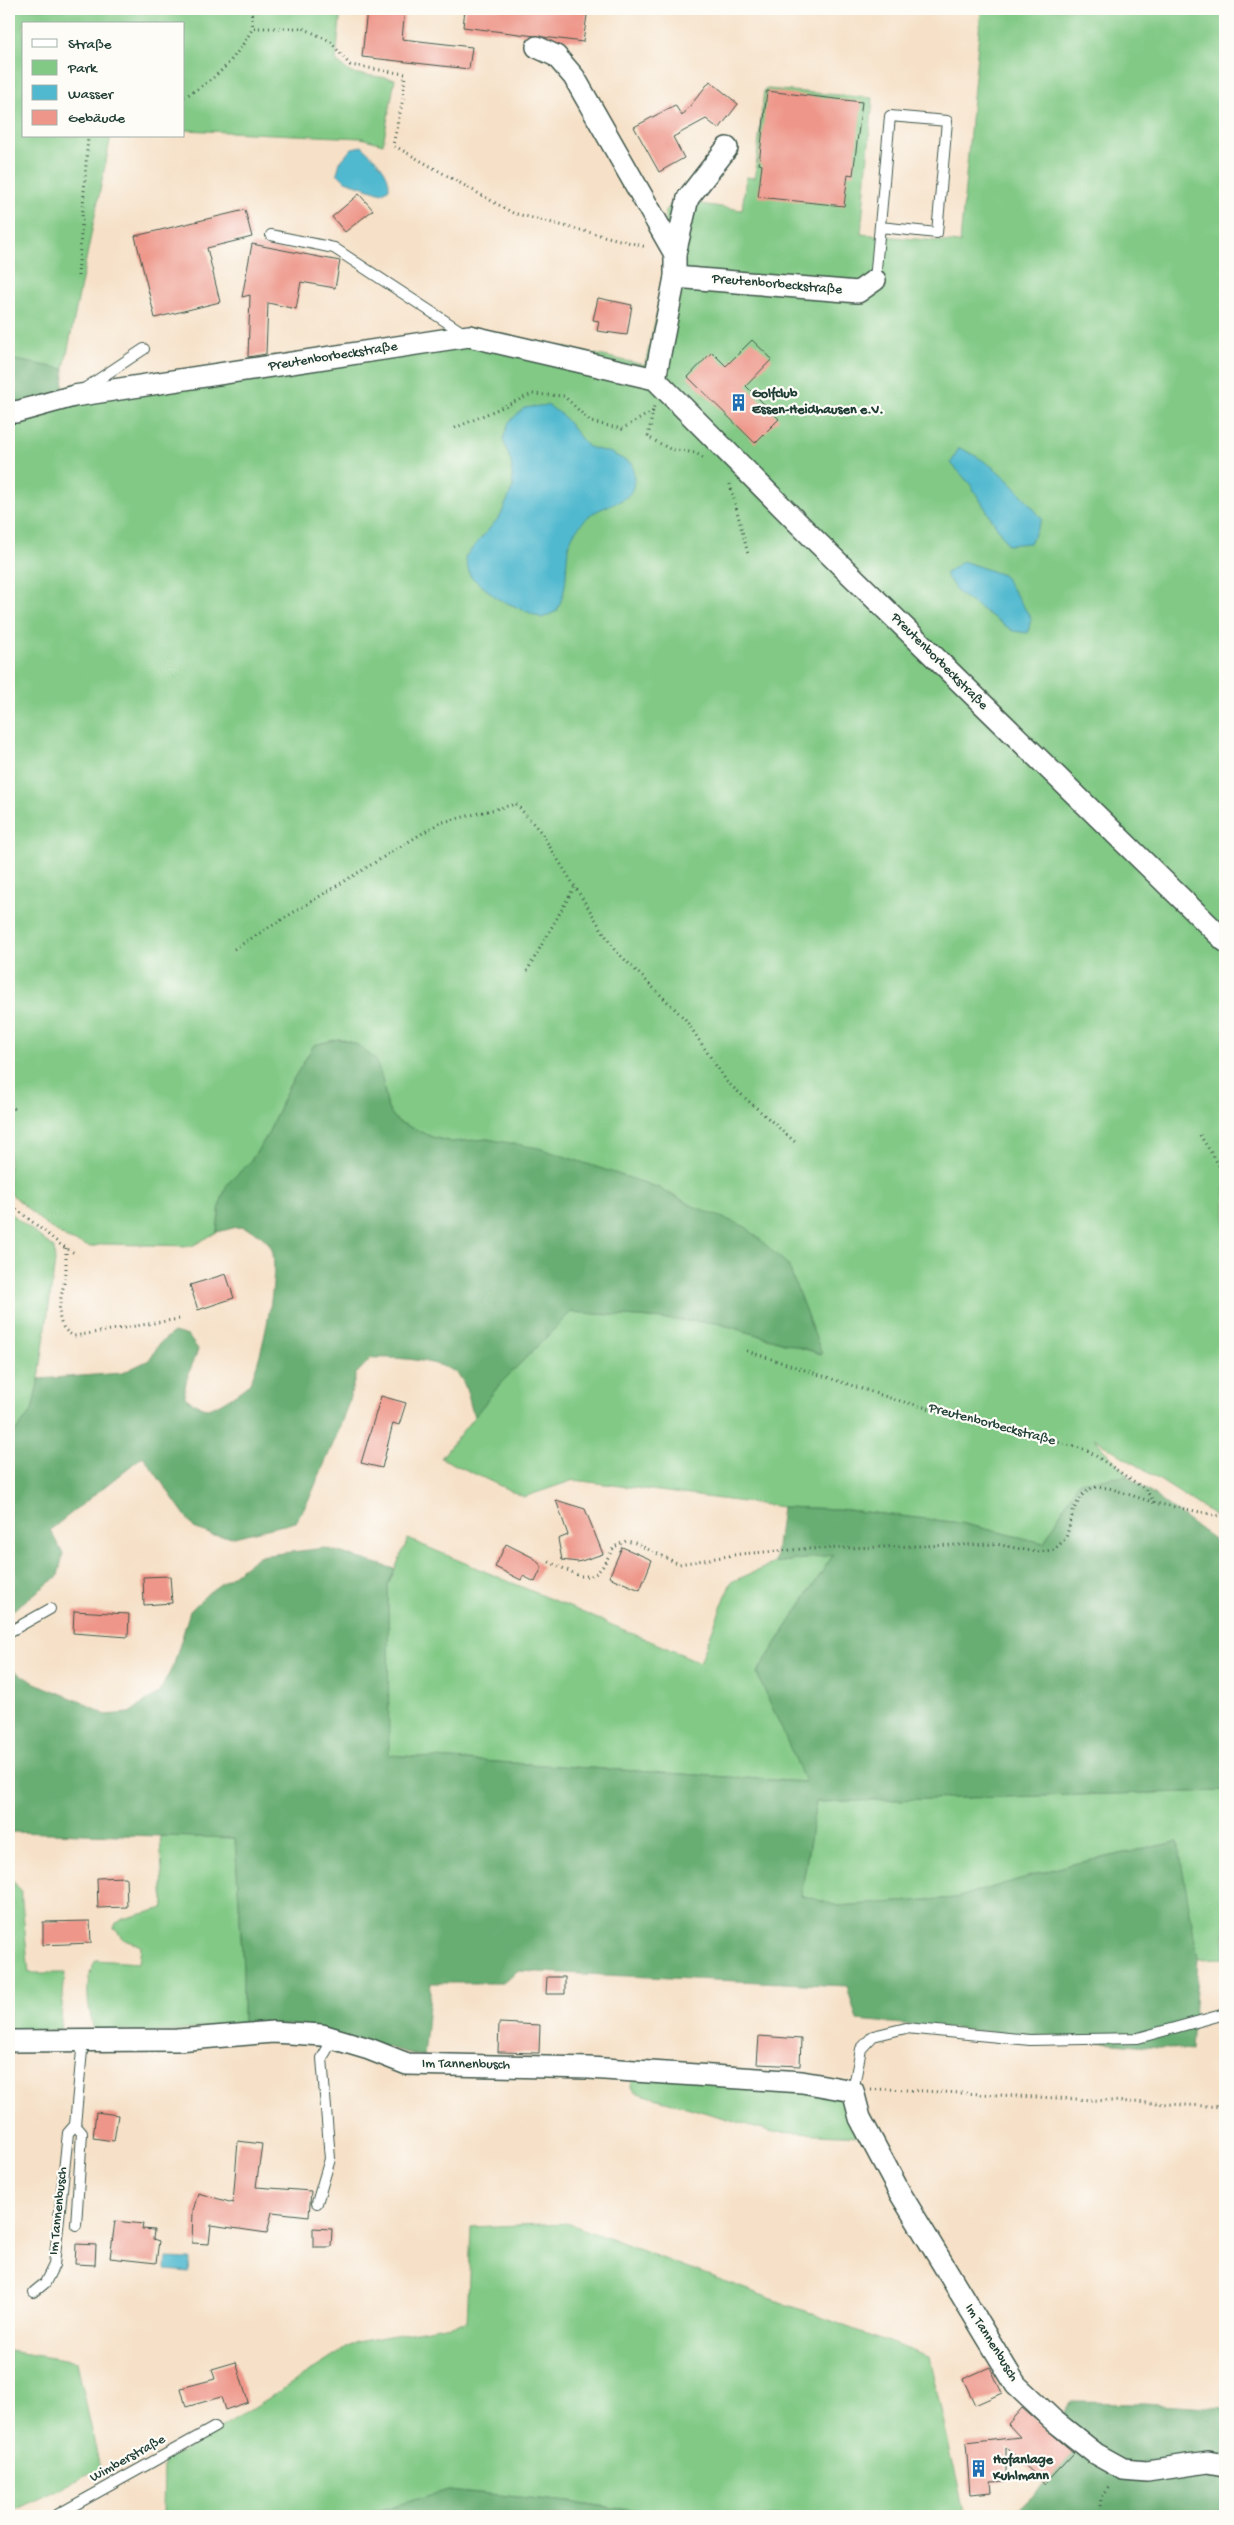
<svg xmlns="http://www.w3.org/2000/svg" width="1234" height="2525" viewBox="0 0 1234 2525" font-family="'Gochi Hand',sans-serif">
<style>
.green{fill:#81c985;stroke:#50835c}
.forest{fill:#68ad72;stroke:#447553}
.water{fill:#51b9cf;stroke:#387b82}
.building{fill:#ee9689}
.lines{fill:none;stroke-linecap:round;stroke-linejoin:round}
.service-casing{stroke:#3f564a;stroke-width:12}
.minor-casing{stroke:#3f564a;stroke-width:24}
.path{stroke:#3f564a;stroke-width:3;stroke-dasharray:1 4;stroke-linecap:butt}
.service{stroke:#fff;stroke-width:10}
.minor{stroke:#fff;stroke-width:21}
.labels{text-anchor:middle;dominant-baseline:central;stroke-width:4.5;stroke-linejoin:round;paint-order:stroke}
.street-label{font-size:14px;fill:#1f3d34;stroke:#fdfcf7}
.poi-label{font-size:14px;font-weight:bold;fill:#1f3d34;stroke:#fdfcf7;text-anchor:start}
</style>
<rect width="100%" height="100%" fill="#fdfcf7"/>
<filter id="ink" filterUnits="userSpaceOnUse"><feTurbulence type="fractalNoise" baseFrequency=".02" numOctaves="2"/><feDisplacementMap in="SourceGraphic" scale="10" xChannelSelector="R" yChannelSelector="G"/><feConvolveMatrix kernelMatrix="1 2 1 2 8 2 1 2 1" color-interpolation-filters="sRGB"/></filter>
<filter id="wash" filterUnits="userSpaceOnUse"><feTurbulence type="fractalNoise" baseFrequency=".0096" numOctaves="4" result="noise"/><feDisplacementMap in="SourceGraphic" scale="20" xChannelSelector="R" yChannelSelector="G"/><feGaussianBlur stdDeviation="1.12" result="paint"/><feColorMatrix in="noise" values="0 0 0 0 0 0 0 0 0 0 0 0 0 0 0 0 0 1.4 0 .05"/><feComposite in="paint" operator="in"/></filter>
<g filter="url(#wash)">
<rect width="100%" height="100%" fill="#f6e1c8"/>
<g class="green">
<polygon points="9,9 341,9 336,61 351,73 395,79 383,144 361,138 184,130 184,24 24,24 24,136 111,136 64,369 9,359"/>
<polygon points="981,9 1225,9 1225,1516 1214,1515 1094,1438 1128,1476 1078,1482 1044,1543 961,1523 839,1509 782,1507 574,1480 524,1497 441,1458 501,1383 571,1312 717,1323 821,1354 693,1206 657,1187 488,1139 452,1142 432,1137 397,1121 388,1109 382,1078 356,1044 339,1039 314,1045 288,1088 267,1136 250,1162 227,1185 220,1204 217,1232 192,1246 104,1244 90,1247 70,1240 46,1225 9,1192 9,412 473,328 645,365 668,268 665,212 681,192 694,203 742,210 746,177 755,178 764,90 768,89 873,98 861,234 960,243"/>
<polygon points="9,1212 54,1248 55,1262 39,1379 32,1411 9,1439"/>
<polygon points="1215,1517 1225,1518 1225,1544"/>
<polygon points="408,1539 700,1662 731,1582 775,1563 833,1555 757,1673 806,1782 388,1755 388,1585"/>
<polygon points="1225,1791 1225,1958 1198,1959 1177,1842 1068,1865 956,1898 838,1906 801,1896 816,1802"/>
<path d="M160,1836l75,2 8,131v54l-74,9 -75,-2c-6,-22 -11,-50 2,-70l43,3 2,-17 -18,-7 -9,-11 1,-4 8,-5 41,-11z"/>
<polygon points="9,1875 21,1892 29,1973 65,1973 60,2030 9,2032"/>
<polygon points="633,2072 850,2094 861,2136 773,2132 634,2092 631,2087"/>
<polygon points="567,2223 929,2357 965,2516 672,2516 579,2503 449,2490 359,2516 163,2516 164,2462 261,2403 356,2342 467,2322 471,2227"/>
<polygon points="9,2351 77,2362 100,2469 9,2513"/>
</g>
<g class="forest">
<polygon points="9,359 64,369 63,398 9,412"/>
<path d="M339,1039l17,5 19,15 7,19 6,31 9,12 35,16 20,5 35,-3 52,9 118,39 36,19 53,21 42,38 34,89 -105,-31 -146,-11 -70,71 -27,34c-4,-12 -6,-26 -12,-37 -11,-21 -71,-23 -91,-22l-15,16 -8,30 -12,33 -26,60 -14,25 -62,15 -22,-2 -18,-7 -51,-72 -93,74 13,24 -5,22 -49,37v-174l23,-28 7,-32 83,-6 27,-13 11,-17 14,-11 14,4 10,13c-5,16 -15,32 -13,48 6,5 15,11 24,11 7,0 38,-20 41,-26 12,-20 31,-115 21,-135 -5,-10 -20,-19 -31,-20 -7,0 -16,4 -23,5l3,-28 7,-20 23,-22 17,-26 21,-48 26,-43z"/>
<polygon points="1128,1476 1225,1548 1225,1791 816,1802 801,1895 838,1906 956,1898 1068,1865 1178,1842 1198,1959 1192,2050 857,2020 847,1986 517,1971 503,1983 431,1983 424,2057 305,2026 243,2023 243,1969 235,1838 9,1832 9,1668 35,1683 84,1703 106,1715 129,1713 159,1693 174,1664 190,1611 208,1593 259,1556 325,1548 395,1569 388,1585 389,1755 805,1782 757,1673 833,1555 775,1563 782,1507 839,1509 961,1523 1044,1543 1078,1482"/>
<polygon points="1070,2402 1145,2403 1225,2408 1225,2516 1011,2516 1088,2440 1060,2419"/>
<polygon points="448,2490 579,2503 672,2516 359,2516"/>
</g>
<g class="water">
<path d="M362,146c12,12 28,24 27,42l-7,5 -37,-12 -8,-8 3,-11 12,-14z"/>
<path d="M547,405l14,9 27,33 23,6 21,11c9,38 -13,35 -39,49 -5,3 -12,11 -16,16 -13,15 -9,38 -12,56 -1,9 -5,18 -8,26l-15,7 -44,-19 -28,-23 -5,-19 36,-42 12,-28 -2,-25 -8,-23 6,-17 15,-14z"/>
<path d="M959,448c37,15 59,41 83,71l-12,24 -22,2 -38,-61 -19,-21z"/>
<polygon points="963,561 1003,575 1031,618 1028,633 1013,631 958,593 945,574"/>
<polygon points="167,2258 190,2259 189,2272 166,2270"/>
</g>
<g id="blocks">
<g class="building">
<polygon points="367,9 405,9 402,39 472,47 469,69 362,57"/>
<polygon points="465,9 588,9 583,42 463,27"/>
<polygon points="710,81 738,104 719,129 706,119 673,137 684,158 659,172 634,127 675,105 682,116"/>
<polygon points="767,91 862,102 853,175 848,174 844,206 758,197 762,165 759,164"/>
<polygon points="359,194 373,210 345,232 332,217"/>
<polygon points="245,210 252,237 207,248 220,302 155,318 135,236"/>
<polygon points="252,244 340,261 335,288 301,282 296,309 268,303 266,354 248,357 250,295 242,297"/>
<polygon points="598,298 632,305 627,335 597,331 599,321 593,320"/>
<polygon points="752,340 772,359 746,386 779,419 755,443 688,377 712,352 726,366"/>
<polygon points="226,1274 234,1298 198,1310 190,1285"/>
<polygon points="381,1396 406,1403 399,1425 393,1423 382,1468 361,1463"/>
<polygon points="556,1500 585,1509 603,1554 578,1562 562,1560 558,1539 568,1535"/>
<polygon points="506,1544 534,1558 542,1567 535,1582 523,1576 521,1580 495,1567"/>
<polygon points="622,1547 652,1560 640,1590 609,1577"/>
<polygon points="170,1576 172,1603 144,1605 143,1577"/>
<polygon points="74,1611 129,1614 128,1637 73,1633"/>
<polygon points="126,1877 127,1907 98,1908 97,1878"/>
<polygon points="90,1921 91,1943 43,1945 43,1922"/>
<polygon points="547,1977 565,1977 565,1994 546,1994"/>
<polygon points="499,2023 540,2025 539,2053 498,2052"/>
<polygon points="759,2036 801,2039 800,2066 757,2064"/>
<polygon points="96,2112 118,2115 114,2141 93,2138"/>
<polygon points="238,2141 262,2144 256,2187 311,2191 309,2216 272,2212 267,2233 211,2225 209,2244 192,2243 193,2211 198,2193 233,2203"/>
<polygon points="115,2221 143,2224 142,2229 154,2230 153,2239 159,2241 156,2263 110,2258"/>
<polygon points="313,2228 332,2229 331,2247 313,2247"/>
<polygon points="76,2244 96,2245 95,2265 75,2264"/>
<polygon points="236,2362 248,2402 225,2410 221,2397 186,2407 181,2388 215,2379 212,2369"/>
<polygon points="990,2367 1002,2393 975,2405 963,2379"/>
<polygon points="1022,2408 1074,2453 1045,2484 1006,2447 1006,2481 991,2482 992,2492 970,2494 966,2443 1020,2437 1008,2424"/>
</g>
</g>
</g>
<g filter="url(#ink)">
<use href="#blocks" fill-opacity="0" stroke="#3f564a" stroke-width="1"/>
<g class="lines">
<defs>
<g id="service">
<polyline points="271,235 334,248 465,334"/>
<polyline points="875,280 890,116 947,121 937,233 880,227"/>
<polyline points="84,389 144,349"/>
<polyline points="9,1632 50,1609"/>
<polyline points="853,2091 861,2049 873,2036 906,2028 1030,2040 1138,2038 1225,2014"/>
<polyline points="75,2125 82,2133 76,2225"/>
<polyline points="317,2203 330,2159 322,2058 333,2039"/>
<polyline points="34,2292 45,2283 54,2265 68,2133 75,2125 83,2040"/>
<polyline points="55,2516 215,2427"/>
</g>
<g id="minor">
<polyline points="537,47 556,56 574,77 675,254"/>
<polyline points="675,277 858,292 875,280"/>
<polyline points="655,379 675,277 675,254 688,198 727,148"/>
<polyline points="9,411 16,412 74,396 469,336 655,379 814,539 1225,941"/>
<polyline points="9,2041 177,2040 273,2032 322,2035 369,2049 407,2064 589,2068 802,2082 853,2091 860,2118 900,2193 1016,2385 1053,2420 1096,2454 1123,2469 1147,2471 1208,2462 1225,2465"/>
</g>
</defs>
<use href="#service" class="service-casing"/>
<use href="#minor" class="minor-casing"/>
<g class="path">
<polyline points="251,9 253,28"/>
<path d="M184,97c34,-19 49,-35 69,-69h50l27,13 20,24 55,9 -2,25 -10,46 120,68 134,34"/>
<polyline points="78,276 88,136"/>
<polyline points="653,411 648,437 670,449 696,453 703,458"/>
<polyline points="455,428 532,394 564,396 591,422 622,429 653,411 654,405"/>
<polyline points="730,484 748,554"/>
<polyline points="234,949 439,823 516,804 540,831 614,949 685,1019 727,1082 795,1142"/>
<polyline points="527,971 575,886"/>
<polyline points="9,1106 18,1110"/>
<polyline points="1200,1135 1225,1175"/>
<polyline points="9,1203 61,1245 76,1254"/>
<path d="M66,1248c0,8 0,16 0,24 -2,21 -18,52 8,64l105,-17"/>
<polyline points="747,1351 893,1399 1087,1450 1145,1489 1155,1503 1225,1517"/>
<polyline points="549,1562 580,1576 591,1576 597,1573 603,1566 614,1547 626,1541 635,1543 679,1564 740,1554 803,1549 996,1544 1036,1552 1054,1550 1066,1538 1074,1509 1082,1495 1093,1487 1109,1488 1155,1503"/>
<polyline points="871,2090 886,2089 1225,2107"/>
<polyline points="1099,2516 1101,2499 1111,2485"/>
</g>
<use href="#service" class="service"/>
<use href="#minor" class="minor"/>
</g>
</g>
<defs>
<symbol id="building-bare" viewBox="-9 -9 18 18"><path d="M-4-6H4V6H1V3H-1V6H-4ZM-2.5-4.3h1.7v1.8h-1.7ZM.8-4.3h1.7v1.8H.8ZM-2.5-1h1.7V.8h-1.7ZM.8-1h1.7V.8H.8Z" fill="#1f6fb2" stroke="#fdfcf7" stroke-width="2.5" paint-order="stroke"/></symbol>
</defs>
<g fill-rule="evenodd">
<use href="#building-bare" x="726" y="390" width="25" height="25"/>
<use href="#building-bare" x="966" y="2456" width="25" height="25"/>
</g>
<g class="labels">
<g class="street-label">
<text transform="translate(777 285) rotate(5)">Preutenborbeckstraße</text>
<text transform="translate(333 357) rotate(-9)">Preutenborbeckstraße</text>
<text transform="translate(939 662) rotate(45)">Preutenborbeckstraße</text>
<text transform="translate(992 1425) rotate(15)">Preutenborbeckstraße</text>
<text transform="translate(466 2065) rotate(1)">Im Tannenbusch</text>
<text transform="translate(59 2211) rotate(-84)">Im Tannenbusch</text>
<text transform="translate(991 2343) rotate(58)">Im Tannenbusch</text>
<text transform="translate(128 2459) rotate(-29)">Wimberstraße</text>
</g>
<g class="poi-label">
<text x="752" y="394">Golfclub<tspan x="752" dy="16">Essen-Heidhausen e.V.</tspan></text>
<text x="993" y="2460">Hofanlage<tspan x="993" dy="16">Kuhlmann</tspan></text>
</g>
</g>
<rect width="1234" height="2525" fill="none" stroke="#fdfcf7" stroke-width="30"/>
<rect x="22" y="22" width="162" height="115" fill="#fdfcf7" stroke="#a4b0a9"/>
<rect x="32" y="39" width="25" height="8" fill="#ffffff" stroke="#a4b0a9"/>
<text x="68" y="48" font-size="15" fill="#1f3d34">Straße</text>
<rect x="32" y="60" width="25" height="15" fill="#81c985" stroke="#a4b0a9"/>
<text x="68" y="72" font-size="15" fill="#1f3d34">Park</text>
<rect x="32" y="85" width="25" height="15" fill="#51b9cf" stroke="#a4b0a9"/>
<text x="68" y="98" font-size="15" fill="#1f3d34">Wasser</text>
<rect x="32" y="110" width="25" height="15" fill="#ee9689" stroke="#a4b0a9"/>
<text x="68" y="122" font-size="15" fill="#1f3d34">Gebäude</text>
</svg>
